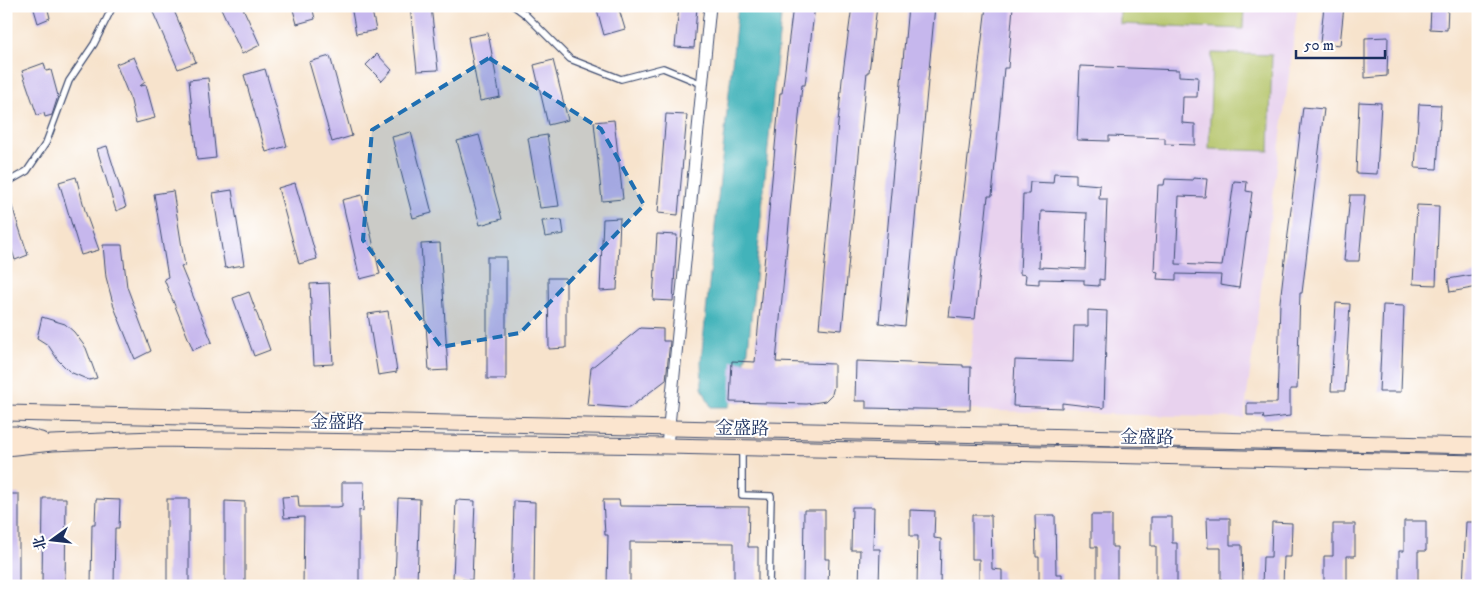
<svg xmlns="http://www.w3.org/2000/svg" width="1484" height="592" viewBox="0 0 1484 592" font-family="'IM FELL DW Pica','Noto Serif SC',serif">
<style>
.built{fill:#e8d2ee}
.green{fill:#b3c366;stroke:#677962}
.water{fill:#43b3ba;stroke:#2f718c}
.building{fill:#c6b7ed;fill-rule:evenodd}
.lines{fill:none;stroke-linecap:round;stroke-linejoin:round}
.lane-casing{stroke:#3c4a6e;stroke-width:8}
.street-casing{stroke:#3c4a6e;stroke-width:13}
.secondary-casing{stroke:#3c4a6e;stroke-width:17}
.lane{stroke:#fff;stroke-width:5.5}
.street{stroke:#fff;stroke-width:11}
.secondary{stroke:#fbe5cf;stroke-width:15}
.marked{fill:#1f6fb2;fill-opacity:0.2;stroke:#1f6fb2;stroke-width:4;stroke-dasharray:10 6;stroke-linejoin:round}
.labels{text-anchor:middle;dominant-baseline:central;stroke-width:4;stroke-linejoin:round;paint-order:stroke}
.street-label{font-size:18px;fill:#1b2f5e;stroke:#fff}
</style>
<rect width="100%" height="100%" fill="#fff"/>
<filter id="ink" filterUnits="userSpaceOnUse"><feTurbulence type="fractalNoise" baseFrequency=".02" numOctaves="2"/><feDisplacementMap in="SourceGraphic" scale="10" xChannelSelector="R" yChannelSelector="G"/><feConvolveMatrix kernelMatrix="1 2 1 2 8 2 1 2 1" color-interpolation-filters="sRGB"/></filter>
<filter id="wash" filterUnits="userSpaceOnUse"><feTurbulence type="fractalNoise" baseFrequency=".0096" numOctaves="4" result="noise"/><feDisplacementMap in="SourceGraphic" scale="20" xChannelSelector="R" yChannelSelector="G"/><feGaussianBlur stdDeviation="1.12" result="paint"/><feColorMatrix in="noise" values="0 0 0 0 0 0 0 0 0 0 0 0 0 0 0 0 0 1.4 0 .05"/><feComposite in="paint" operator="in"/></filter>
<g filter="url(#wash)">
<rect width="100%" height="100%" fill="#f7e3cc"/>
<polygon class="built" points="1004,6 1298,6 1244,418 966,410"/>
<g class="green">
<polygon points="1120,6 1244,6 1243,29 1120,24"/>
<polygon points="1212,53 1272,55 1269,151 1209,149"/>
</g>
<polygon class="water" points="738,6 782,6 748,350 732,401 728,407 711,407 702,388 701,361"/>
<g id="blocks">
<g class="building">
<polygon points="33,6 47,6 50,18 38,23"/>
<polygon points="160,6 172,6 196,62 178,69 152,10"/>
<polygon points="220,6 242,6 260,45 242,54"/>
<polygon points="292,6 312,6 315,19 297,24"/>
<polygon points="351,6 371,6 376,30 356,34"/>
<polygon points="410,6 431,6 438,70 417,71"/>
<polygon points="596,6 618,6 625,29 604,35"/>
<polygon points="679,6 697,6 694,48 675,47"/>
<polygon points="793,6 815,6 805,85 802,85 776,362 834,364 834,386 832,394 825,401 807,404 730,402 732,361 755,362 780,93 782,93"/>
<polygon points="852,6 877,6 869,72 867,72 842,330 819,328 842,80"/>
<polygon points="908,6 935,6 905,326 879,323"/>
<polygon points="986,6 1013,6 1008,68 1004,68 992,196 988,196 975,319 949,317"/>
<polygon points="1324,6 1344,6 1340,45 1320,43"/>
<polygon points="1431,6 1448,6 1447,30 1430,29"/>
<polygon points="488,33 500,97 480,101 468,37"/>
<polygon points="1388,37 1387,76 1365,78 1365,38"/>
<polygon points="377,54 392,70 382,81 366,65"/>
<polygon points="330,56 352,136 332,142 309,62"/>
<polygon points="134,57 145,82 140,86 146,85 155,118 136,123 131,101 116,64"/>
<polygon points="553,60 568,120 548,125 534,65"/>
<polygon points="44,63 46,71 51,70 58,96 52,115 45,117 44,113 37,115 22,71"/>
<polygon points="1080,66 1179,70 1179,76 1198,77 1197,97 1183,97 1182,123 1195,124 1195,145 1165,144 1165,138 1109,136 1109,141 1077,140"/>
<polygon points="265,69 287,146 266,152 244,75"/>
<polygon points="208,78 216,158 197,160 189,80"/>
<polygon points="1359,102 1381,103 1377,174 1356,173"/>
<polygon points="1419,104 1441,105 1437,169 1415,168"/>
<polygon points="1303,107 1324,109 1302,293 1300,293 1297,389 1290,389 1290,416 1264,419 1263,415 1247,415 1247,403 1277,403 1280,302"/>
<polygon points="666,114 687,115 678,215 658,213"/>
<polygon points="614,120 623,199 602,201 594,122"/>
<polygon points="411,132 432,213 413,218 392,137"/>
<polygon points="479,135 502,219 480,225 457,141"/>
<polygon points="547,135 559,206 540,208 528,138"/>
<polygon points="107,146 126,207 116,211 97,149"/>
<path d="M1054,173l22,1v9l24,2 -1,14h8l-3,81 -5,-1v7l-15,-1v-5l-45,-1v5l-14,-1 1,-8 -6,-1 3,-80h6l1,-12 23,1zM1041,211l46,2 -2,56 -46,-2z"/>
<polygon points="76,177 86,214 99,250 81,255 59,182"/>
<polygon points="1193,178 1207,179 1205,197 1179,196 1176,264 1222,266 1234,181 1247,182 1246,191 1252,192 1239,288 1220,285 1221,275 1176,274 1176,280 1157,279 1158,272 1154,271 1158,185 1164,185 1165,179 1193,180"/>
<polygon points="295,183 317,259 299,264 278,188"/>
<polygon points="232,190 244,265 225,268 213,193"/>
<polygon points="173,191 185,266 181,267 212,342 193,350 164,279 168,277 154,194"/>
<polygon points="8,194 28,255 15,260 6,231 6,195"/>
<polygon points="362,195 380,274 360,279 342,200"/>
<polygon points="1350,195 1365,195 1359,261 1344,261"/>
<polygon points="1417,205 1439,206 1436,285 1413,284"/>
<polygon points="620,218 617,290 600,291 603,219"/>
<polygon points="562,220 564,234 545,237 542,221"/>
<polygon points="657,234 677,235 673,301 653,300"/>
<polygon points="440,243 448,370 429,371 421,244"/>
<polygon points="103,245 122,245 127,287 151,351 135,359 114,307 106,277"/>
<rect x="487" y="257" width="19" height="122"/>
<polygon points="1478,274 1478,287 1450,292 1448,279"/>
<polygon points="548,278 566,278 566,348 549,349"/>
<polygon points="329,283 333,364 314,365 310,284"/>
<polygon points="249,292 270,350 254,356 233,298"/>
<polygon points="1336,303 1350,304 1345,391 1331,391"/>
<polygon points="1383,305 1404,306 1401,392 1379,392"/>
<polygon points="1088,310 1107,311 1104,408 1062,403 1062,408 1013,406 1015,360 1073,362 1074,326 1088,326"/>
<polygon points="388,311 397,372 378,375 368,314"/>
<polygon points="42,317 65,324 74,332 86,348 97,378 89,380 70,372 58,360 48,345 37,338"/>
<polygon points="640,328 663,329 663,341 670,341 666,380 629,408 587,405 591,368"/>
<polygon points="856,361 963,365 963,367 971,367 970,410 866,408 866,401 855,401"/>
<polygon points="342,482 364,482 363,511 359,510 359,586 303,586 304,517 284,518 282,497 298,496 299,507 338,507 342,506"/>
<rect x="6" y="494" width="13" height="92"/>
<polygon points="43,498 66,498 65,586 42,586"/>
<polygon points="398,498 420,499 417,582 395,582"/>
<polygon points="96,499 120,500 119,528 115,528 114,586 91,586 92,524 95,524"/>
<rect x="167" y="499" width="22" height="84"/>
<polygon points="456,500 475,501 472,580 453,579"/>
<polygon points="603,500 619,500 620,506 749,507 748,547 758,547 758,586 734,586 734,543 630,542 630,586 607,586 608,535 605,535"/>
<polygon points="225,501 245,502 245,586 225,586"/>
<polygon points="514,501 535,502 534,586 512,586"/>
<polygon points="852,507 874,507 873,549 880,549 879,586 859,586 860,550 851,550"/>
<polygon points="804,510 825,510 825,559 829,559 828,586 803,586"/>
<polygon points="910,510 935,511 934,538 941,539 940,586 917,586 918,536 910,536"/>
<polygon points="972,515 991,515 992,569 1002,570 1002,586 979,586 979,559 972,559"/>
<polygon points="1035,515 1055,515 1056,574 1062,574 1062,586 1039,586 1039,557 1036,557"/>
<polygon points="1091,515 1112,515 1112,547 1117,547 1117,586 1097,586 1097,547 1091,547"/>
<polygon points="1151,517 1172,517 1172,543 1177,543 1177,586 1156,586 1156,546 1151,546"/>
<polygon points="1207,518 1230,518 1230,545 1242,545 1243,586 1221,586 1221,548 1208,548"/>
<polygon points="1404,521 1426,521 1426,551 1418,551 1418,586 1399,586 1399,551 1404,551"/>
<polygon points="1272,522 1292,523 1291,557 1284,557 1283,586 1262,586 1263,557 1271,557"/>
<polygon points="1466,522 1478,522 1478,586 1463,586"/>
<polygon points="1333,524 1355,524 1355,556 1347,556 1347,586 1324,586 1324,556 1333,556"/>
</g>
</g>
</g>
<g filter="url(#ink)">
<use href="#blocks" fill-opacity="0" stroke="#3c4a6e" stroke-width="1"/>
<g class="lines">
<defs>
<g id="lane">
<polyline points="514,6 526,15 570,59 621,79 663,68 702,84"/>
<polyline points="6,183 27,171 46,143 69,81 94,44 113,6"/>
<polyline points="742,449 742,495 771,496 769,586"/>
</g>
<polyline id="street" points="667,446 710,6"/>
<g id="secondary">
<polyline points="6,413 1478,446"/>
<polyline points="6,434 16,434 41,440"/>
<polyline points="6,448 52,443 154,439 667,446 1478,463"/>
</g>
</defs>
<use href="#lane" class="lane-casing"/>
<use href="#street" class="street-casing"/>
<use href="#secondary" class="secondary-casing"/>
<use href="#lane" class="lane"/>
<use href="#street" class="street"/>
<use href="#secondary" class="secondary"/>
</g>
</g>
<path class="marked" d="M489,58l112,71 43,76 -124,128 -79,14 -78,-107 9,-110z"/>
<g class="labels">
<g class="street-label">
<text transform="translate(337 423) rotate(1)">金盛路</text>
<text transform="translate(742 429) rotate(1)">金盛路</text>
<text transform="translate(1147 438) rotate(1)">金盛路</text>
</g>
</g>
<rect width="1484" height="592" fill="none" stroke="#fff" stroke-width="25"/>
<g transform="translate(52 540) rotate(255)" stroke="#ffffff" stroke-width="4" paint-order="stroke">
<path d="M0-4L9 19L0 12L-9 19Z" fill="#1b2f5e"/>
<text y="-8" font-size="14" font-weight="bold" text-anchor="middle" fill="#1b2f5e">北</text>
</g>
<path d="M1296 50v8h89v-8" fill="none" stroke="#1b2f5e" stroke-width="2.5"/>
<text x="1304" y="50" font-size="15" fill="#1b2f5e" stroke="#ffffff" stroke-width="4" paint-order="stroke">50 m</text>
</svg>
